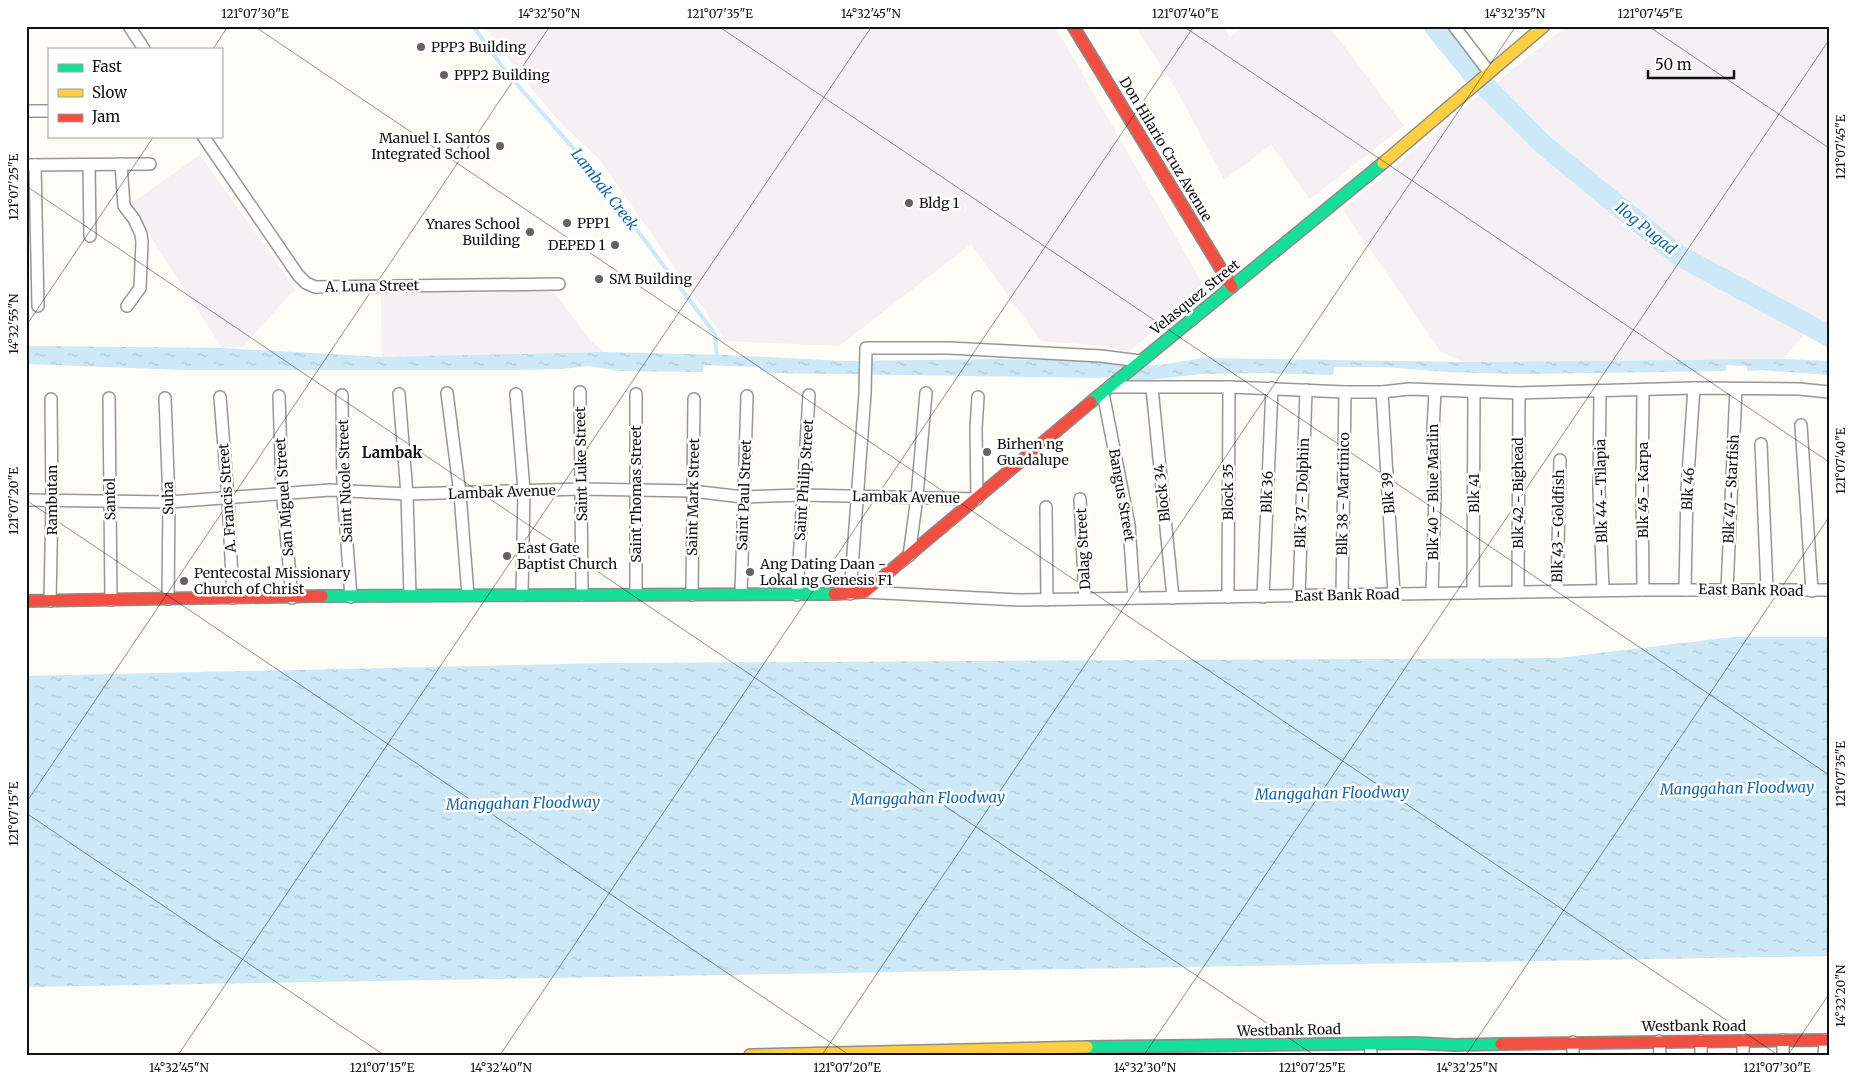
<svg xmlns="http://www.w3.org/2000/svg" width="1855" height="1081" viewBox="0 0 1855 1081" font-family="Merriweather,serif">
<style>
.industrial{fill:#f5f0f3}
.water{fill:url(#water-ripples)}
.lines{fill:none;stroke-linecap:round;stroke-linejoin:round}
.stream{stroke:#cde8f7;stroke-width:4}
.river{stroke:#cde8f7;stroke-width:21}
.street-casing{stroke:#979795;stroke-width:14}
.fast-casing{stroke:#8e8d8b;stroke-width:14}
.slow-casing{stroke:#8e8d8b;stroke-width:14}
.jam-casing{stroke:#8e8d8b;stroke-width:14}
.street{stroke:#fffffe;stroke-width:11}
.fast{stroke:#16e098;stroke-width:11}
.slow{stroke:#ffcf43;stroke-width:11}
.jam{stroke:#f24e42;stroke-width:11}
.ticks{fill:none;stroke:#111;stroke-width:1;stroke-opacity:0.45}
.poi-dot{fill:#646362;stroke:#fff;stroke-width:2}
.labels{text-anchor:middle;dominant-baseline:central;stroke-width:5;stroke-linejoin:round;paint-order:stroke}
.poi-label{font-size:14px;fill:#111;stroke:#fff;text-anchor:start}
.street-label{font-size:14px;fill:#111;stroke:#fff}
.water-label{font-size:15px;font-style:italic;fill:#1768a6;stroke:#fff}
.neighbourhood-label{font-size:15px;font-weight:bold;fill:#111;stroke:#fff}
.neatline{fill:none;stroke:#111;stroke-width:2}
.ticks-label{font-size:12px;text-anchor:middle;fill:#111}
</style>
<defs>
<pattern id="water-ripples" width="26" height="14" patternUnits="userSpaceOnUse" patternTransform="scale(1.25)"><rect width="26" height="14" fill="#cde8f7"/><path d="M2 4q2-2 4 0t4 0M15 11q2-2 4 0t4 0" fill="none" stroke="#afc6d3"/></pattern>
</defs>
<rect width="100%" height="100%" fill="#fdfcf7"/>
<g class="industrial">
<polygon points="484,26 1055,26 1205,288 1127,353 1107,346 1041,341 971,244 839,346 726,341 600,160 561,123 534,92"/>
<polygon points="1135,26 1223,26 1230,37 1245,26 1329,26 1404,126 1310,199 1271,145 1224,180 1179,94"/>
<polygon points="1566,26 1829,26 1829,329 1825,329 1672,247 1495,84"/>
<polygon points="1483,92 1629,231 1681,267 1806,332 1784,359 1464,362 1441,352 1343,210"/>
<polygon points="200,155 296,290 290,294 243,347 222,348 130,204"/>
<polygon points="535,292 554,292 589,339 604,352 382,357 381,293"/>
</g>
<g class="water">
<polygon points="26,346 222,348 382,357 604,352 726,355 844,361 993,359 1096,361 1142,365 1160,365 1203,358 1464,362 1784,359 1829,361 1829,375 1761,370 1748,371 1746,366 1726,365 1726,371 1517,374 1446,372 1387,367 1334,367 1333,375 1259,373 1201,374 1140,381 1115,376 1099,378 769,373 757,367 704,365 703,372 619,371 589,366 562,369 521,370 185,370 26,364"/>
<polygon points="1733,637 1829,637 1829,956 26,987 26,676 606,663 1558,658"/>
</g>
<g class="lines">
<polyline class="stream" points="473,26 507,73 589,166 715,334 717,360"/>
<g class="river">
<polyline points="1434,26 1472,73"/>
<polyline points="1487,88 1544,145 1678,255 1829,336"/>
</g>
<defs>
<g id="street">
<polyline points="129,26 144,49"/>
<polyline points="1454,26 1489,72"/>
<polyline points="26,111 49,111"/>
<polyline points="203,136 298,275 306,283 315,287 559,284"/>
<polyline points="121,164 124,206 134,219 141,234 142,242 140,288 127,306"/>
<polyline points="26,165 150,164"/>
<polyline points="35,165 38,306"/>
<polyline points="89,165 90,236"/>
<polyline points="1109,387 1229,387 1345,392 1382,392 1409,389 1519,393 1694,388 1799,389 1829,392"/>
<polyline points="1152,388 1173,598"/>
<polyline points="1600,391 1599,490 1603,590"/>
<polyline points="1643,391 1642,491 1643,590"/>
<polyline points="580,392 582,595"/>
<polyline points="1382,392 1394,594"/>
<polyline points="447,393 460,494 468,595"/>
<polyline points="1103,393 1129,525 1134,598"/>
<polyline points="399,394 407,494 410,595"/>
<polyline points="516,394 524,490 522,595"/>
<polyline points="342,395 343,491 351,597"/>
<polyline points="279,396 282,489 292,598"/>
<polyline points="220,397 228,498 233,598"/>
<polyline points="109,398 111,600"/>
<polyline points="165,398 169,502 168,599"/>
<polyline points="1801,425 1812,591"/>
<polyline points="1761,444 1767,589"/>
<polyline points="1080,499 1085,599"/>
<polyline points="26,500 169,502 330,490 407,494 582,489 692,491 743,497 803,495 977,499 976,428 978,397"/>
<polyline points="1046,507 1047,600"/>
<polyline points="909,556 917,497 926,393"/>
<polyline points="1685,590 1687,489 1694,388"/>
<polyline points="1727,590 1736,389"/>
<polyline points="1557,591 1560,460"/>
<polyline points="865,592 1020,600 1643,590 1829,590"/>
<polyline points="1518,592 1519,393"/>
<polyline points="1432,593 1435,494 1433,430 1435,391"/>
<polyline points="1473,593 1474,392"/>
<polyline points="636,594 636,394"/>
<polyline points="741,594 747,396"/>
<polyline points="850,594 865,394 866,348 949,348 1101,356 1140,361"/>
<polyline points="692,595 694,399"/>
<polyline points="797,595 809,395"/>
<polyline points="1342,595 1345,392"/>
<polyline points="1299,596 1306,390"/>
<polyline points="1228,597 1229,387"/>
<polyline points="1263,597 1272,388"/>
<polyline points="50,601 52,501 51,399"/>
<polyline points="1783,1040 1783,1055"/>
<polyline points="1659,1041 1660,1055"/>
<polyline points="1573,1042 1573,1055"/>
<polyline points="1370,1044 1371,1055"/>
<polyline points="1701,1055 1701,1041"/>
<polyline points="1743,1055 1743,1041"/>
<polyline points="1824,1055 1825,1040"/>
</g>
<g id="fast">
<polyline points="1091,402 1383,163"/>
<polyline points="322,596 834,594"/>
<polyline points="1087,1047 1415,1043 1455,1045 1501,1044"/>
</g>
<g id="slow">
<polyline points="1383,163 1544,26"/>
<polyline points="750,1055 1087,1047"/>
</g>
<g id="jam">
<polyline points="1073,26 1232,287"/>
<polyline points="834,594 865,592 1091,402"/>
<polyline points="26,601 322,596"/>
<polyline points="1501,1044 1829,1040"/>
</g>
</defs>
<use href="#street" class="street-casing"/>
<use href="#fast" class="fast-casing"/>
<use href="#slow" class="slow-casing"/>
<use href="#jam" class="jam-casing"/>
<use href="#street" class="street"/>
<use href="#fast" class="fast"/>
<use href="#slow" class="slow"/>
<use href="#jam" class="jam"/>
</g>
<path class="ticks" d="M254,26l1524,1029M718,26l1111,749M1183,26l646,436M1648,26l181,122M213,49l15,-23M26,186l1288,869M26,326l128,-190M26,500l823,555M26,803l524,-777M26,813l358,242M178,1055l694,-1029M500,1055l694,-1029M822,1055l694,-1029M1144,1055l685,-1015M1466,1055l363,-538M1788,1055l41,-61"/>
<g class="poi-dot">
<circle cx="421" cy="47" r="5"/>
<circle cx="444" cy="75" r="5"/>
<circle cx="500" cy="146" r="5"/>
<circle cx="909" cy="203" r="5"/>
<circle cx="567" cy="223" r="5"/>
<circle cx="530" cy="232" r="5"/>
<circle cx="615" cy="245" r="5"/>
<circle cx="599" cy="279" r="5"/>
<circle cx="987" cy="452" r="5"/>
<circle cx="507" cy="556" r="5"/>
<circle cx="750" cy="572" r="5"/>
<circle cx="184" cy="581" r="5"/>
</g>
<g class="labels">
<g class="poi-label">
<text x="431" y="47">PPP3 Building</text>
<text x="454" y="75">PPP2 Building</text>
<text x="490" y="138" text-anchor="end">Manuel I. Santos<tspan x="490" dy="16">Integrated School</tspan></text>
<text x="919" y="203">Bldg 1</text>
<text x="577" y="223">PPP1</text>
<text x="520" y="224" text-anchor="end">Ynares School<tspan x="520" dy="16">Building</tspan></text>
<text x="605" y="245" text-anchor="end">DEPED 1</text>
<text x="609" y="279">SM Building</text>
<text x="997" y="444">Birhen ng<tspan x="997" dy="16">Guadalupe</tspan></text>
<text x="517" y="548">East Gate<tspan x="517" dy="16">Baptist Church</tspan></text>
<text x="760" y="564">Ang Dating Daan -<tspan x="760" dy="16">Lokal ng Genesis F1</tspan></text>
<text x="194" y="573">Pentecostal Missionary<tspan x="194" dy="16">Church of Christ</tspan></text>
</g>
<g class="street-label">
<text transform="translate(1166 149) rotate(59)">Don Hilario Cruz Avenue</text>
<text transform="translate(372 286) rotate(-1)">A. Luna Street</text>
<text transform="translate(1195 297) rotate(-39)">Velasquez Street</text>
<text transform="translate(581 464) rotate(-91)">Saint Luke Street</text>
<text transform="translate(804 480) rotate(-86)">Saint Philip Street</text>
<text transform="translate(345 481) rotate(-92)">Saint Nicole Street</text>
<text transform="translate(1688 489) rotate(-87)">Blk 46</text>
<text transform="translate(1731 489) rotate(-87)">Blk 47 - Starfish</text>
<text transform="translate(1643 490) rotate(-90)">Blk 45 - Karpa</text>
<text transform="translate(1601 491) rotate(-91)">Blk 44 - Tilapia</text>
<text transform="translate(502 492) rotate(-2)">Lambak Avenue</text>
<text transform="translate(1228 492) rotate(-90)">Block 35</text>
<text transform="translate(1267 492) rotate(-88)">Blk 36</text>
<text transform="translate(1433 492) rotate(-90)">Blk 40 - Blue Marlin</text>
<text transform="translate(1162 493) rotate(-96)">Block 34</text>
<text transform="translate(1302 493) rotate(-88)">Blk 37 - Dolphin</text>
<text transform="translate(1388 493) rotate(-94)">Blk 39</text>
<text transform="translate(1474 493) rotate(-90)">Blk 41</text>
<text transform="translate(1518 493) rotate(-90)">Blk 42 - Bighead</text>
<text transform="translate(636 494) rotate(-90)">Saint Thomas Street</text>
<text transform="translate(1343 494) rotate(-89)">Blk 38 - Martinico</text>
<text transform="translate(744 495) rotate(-88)">Saint Paul Street</text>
<text transform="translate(1122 495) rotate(80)">Bangus Street</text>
<text transform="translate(284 497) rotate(-94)">San Miguel Street</text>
<text transform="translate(693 497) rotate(-89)">Saint Mark Street</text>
<text transform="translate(906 497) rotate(1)">Lambak Avenue</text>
<text transform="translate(168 498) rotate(-91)">Suha</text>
<text transform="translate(227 498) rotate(-94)">A. Francis Street</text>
<text transform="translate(110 499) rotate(-91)">Santol</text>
<text transform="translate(52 500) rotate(-90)">Rambutan</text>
<text transform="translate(1558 526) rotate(-89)">Blk 43 - Goldfish</text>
<text transform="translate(1083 549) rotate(-93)">Dalag Street</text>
<text transform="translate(1751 590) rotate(1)">East Bank Road</text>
<text transform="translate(1347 595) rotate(-1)">East Bank Road</text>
<text x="1694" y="1026">Westbank Road</text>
<text transform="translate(1289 1030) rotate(-1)">Westbank Road</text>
</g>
<g class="water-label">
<text transform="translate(605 189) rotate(52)">Lambak Creek</text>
<text transform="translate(1646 228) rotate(39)">Ilog Pugad</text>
<text transform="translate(1737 788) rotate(-1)">Manggahan Floodway</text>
<text transform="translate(1332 793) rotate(-1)">Manggahan Floodway</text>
<text transform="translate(928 798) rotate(-1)">Manggahan Floodway</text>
<text transform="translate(523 803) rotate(-1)">Manggahan Floodway</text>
</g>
<g class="neighbourhood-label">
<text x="392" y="452">Lambak</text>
</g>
</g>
<rect width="1855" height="1081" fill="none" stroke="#ffffff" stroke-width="55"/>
<rect x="48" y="48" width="175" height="90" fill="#ffffff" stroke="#a0a0a0"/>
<rect x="58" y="64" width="25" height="8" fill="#16e098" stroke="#a0a0a0"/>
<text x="92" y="72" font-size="15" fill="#111111">Fast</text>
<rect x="58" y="89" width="25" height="8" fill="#ffcf43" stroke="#a0a0a0"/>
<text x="92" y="98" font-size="15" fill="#111111">Slow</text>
<rect x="58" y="114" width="25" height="8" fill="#f24e42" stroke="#a0a0a0"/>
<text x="92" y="122" font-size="15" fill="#111111">Jam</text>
<path d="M1648 70v8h86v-8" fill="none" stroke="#111111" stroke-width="2.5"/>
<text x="1655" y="70" font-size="15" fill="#111111" stroke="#ffffff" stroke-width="4" paint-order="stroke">50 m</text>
<rect x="28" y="28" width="1800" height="1026" class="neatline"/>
<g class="ticks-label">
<text x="255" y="18">121°07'30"E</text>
<text x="549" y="18">14°32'50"N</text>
<text x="720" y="18">121°07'35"E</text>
<text x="871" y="18">14°32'45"N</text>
<text x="1185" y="18">121°07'40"E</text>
<text x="1515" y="18">14°32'35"N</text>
<text x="1650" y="18">121°07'45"E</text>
<text transform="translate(1841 147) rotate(-90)" y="4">121°07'45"E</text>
<text transform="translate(14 187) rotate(-90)" y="4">121°07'25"E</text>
<text transform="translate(14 324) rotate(-90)" y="4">14°32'55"N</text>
<text transform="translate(1841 461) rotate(-90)" y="4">121°07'40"E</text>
<text transform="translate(14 501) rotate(-90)" y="4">121°07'20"E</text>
<text transform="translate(1841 774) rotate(-90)" y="4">121°07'35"E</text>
<text transform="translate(14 814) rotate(-90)" y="4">121°07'15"E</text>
<text transform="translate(1841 996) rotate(-90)" y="4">14°32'20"N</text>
<text x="179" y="1072">14°32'45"N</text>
<text x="382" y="1072">121°07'15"E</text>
<text x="501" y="1072">14°32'40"N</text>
<text x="847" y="1072">121°07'20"E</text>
<text x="1145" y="1072">14°32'30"N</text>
<text x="1312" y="1072">121°07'25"E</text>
<text x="1467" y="1072">14°32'25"N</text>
<text x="1777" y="1072">121°07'30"E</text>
</g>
</svg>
